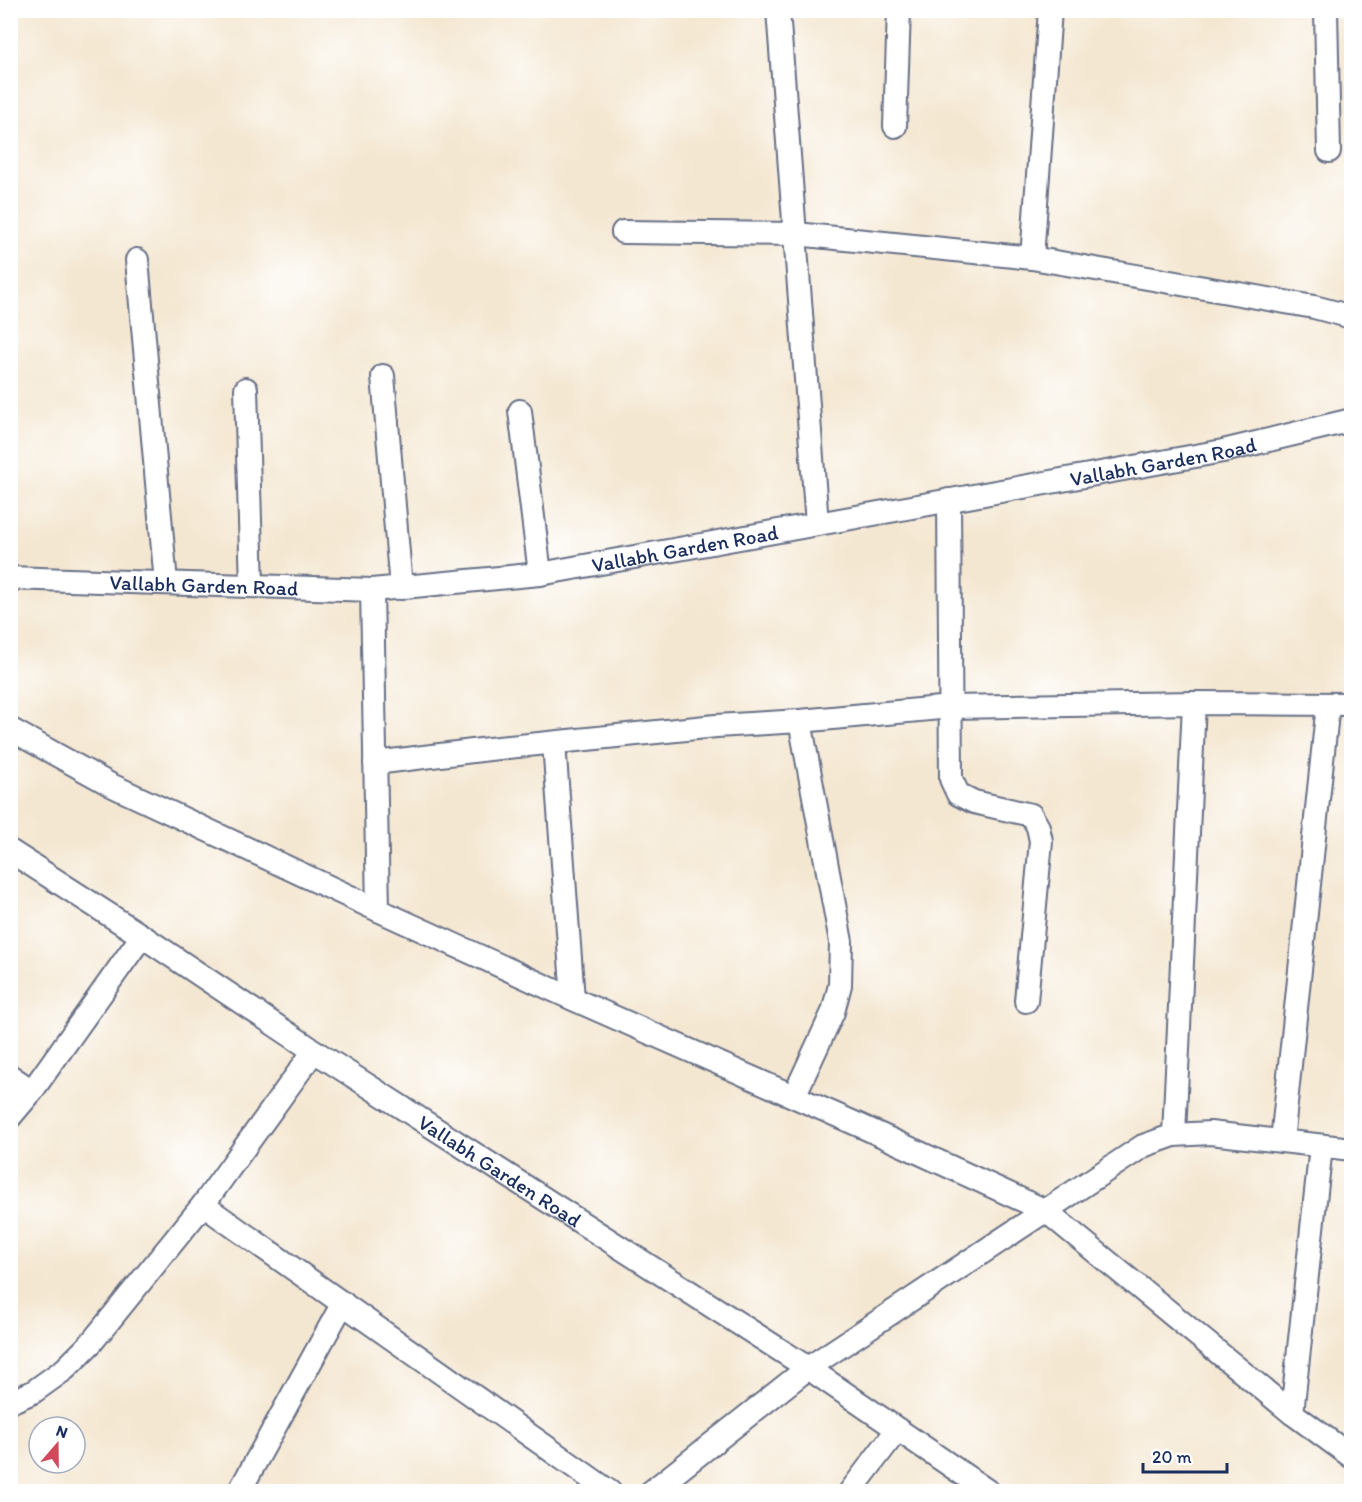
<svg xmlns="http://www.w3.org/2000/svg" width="1362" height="1502" viewBox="0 0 1362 1502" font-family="Itim,sans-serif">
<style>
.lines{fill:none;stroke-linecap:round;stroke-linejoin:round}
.minor-casing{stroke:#676f86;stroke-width:26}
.minor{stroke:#fff;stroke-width:22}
.labels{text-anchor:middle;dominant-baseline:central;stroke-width:4.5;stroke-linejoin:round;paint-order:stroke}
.street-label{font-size:21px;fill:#1b2f5e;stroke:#fff}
</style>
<rect width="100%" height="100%" fill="#fff"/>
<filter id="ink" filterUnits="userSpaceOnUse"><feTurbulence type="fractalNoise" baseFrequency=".0167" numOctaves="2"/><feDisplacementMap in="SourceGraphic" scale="12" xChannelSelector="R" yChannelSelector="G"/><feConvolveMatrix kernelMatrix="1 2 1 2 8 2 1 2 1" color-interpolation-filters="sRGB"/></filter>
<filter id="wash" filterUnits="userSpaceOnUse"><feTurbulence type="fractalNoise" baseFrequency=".008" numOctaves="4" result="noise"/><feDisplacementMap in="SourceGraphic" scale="24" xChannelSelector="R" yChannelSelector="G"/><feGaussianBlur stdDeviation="1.35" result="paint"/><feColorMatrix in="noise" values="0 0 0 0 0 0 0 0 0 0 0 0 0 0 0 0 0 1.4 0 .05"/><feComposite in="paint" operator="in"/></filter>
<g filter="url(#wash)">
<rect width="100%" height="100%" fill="#f4e7d1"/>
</g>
<g filter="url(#ink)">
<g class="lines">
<defs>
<g id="minor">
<polyline points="778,10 817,524"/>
<polyline points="1326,10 1329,151"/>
<polyline points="895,126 899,10"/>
<polyline points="623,232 796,234 1032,258 1314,307 1352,317"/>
<polyline points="1032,258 1050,10"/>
<polyline points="137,260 166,583"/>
<polyline points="383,376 401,588"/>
<polyline points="246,389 252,586"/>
<polyline points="520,411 540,574"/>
<polyline points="949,500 951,779 958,794 974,802 1031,815 1038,827 1041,841 1026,1001"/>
<path id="s1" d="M10,578l362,12 168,-16 683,-123 129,-31"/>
<polyline points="372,590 378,910"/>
<polyline points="10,729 111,785 378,910 573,999 861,1126 1046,1211 1292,1413 1352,1457"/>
<polyline points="554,743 573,999"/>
<polyline points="375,763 489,749 716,726 800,721 951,707 1194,703 1352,704"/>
<path id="s2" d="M10,851l132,85 172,115 494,317 181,124"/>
<polyline points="10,1076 32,1091"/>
<polyline points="794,1096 833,1012 840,985 841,942 800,721"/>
<polyline points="10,1117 32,1091 142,936"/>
<polyline points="1174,1135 1194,703"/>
<polyline points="1282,1141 1328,704"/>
<polyline points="203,1205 610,1492"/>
<polyline points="10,1402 33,1392 65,1369 91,1343 203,1205 314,1051"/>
<polyline points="1292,1413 1321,1146"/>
<polyline points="239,1492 343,1303"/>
<polyline points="651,1492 808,1368 1143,1146 1174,1135 1210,1133 1352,1149"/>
<polyline points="850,1492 897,1430"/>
</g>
</defs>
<use href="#minor" class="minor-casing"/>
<use href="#minor" class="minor"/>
</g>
</g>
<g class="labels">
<g class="street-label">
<text stroke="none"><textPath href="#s1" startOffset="1164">Vallabh Garden Road</textPath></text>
<text stroke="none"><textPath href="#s1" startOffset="678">Vallabh Garden Road</textPath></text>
<text stroke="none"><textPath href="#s1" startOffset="194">Vallabh Garden Road</textPath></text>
<text stroke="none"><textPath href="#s2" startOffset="585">Vallabh Garden Road</textPath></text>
</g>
</g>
<rect width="1362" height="1502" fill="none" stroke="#fff" stroke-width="36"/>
<g transform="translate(57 1445) rotate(20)"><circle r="28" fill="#ffffff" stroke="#a4acbf" stroke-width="1.5"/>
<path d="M0-4.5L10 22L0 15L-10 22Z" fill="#d1495b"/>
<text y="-9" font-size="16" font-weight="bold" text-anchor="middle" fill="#1b2f5e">N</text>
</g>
<path d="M1143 1463v9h84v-9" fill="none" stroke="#1b2f5e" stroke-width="3"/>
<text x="1152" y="1463" font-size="18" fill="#1b2f5e" stroke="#ffffff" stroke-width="4.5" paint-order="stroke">20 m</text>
</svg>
